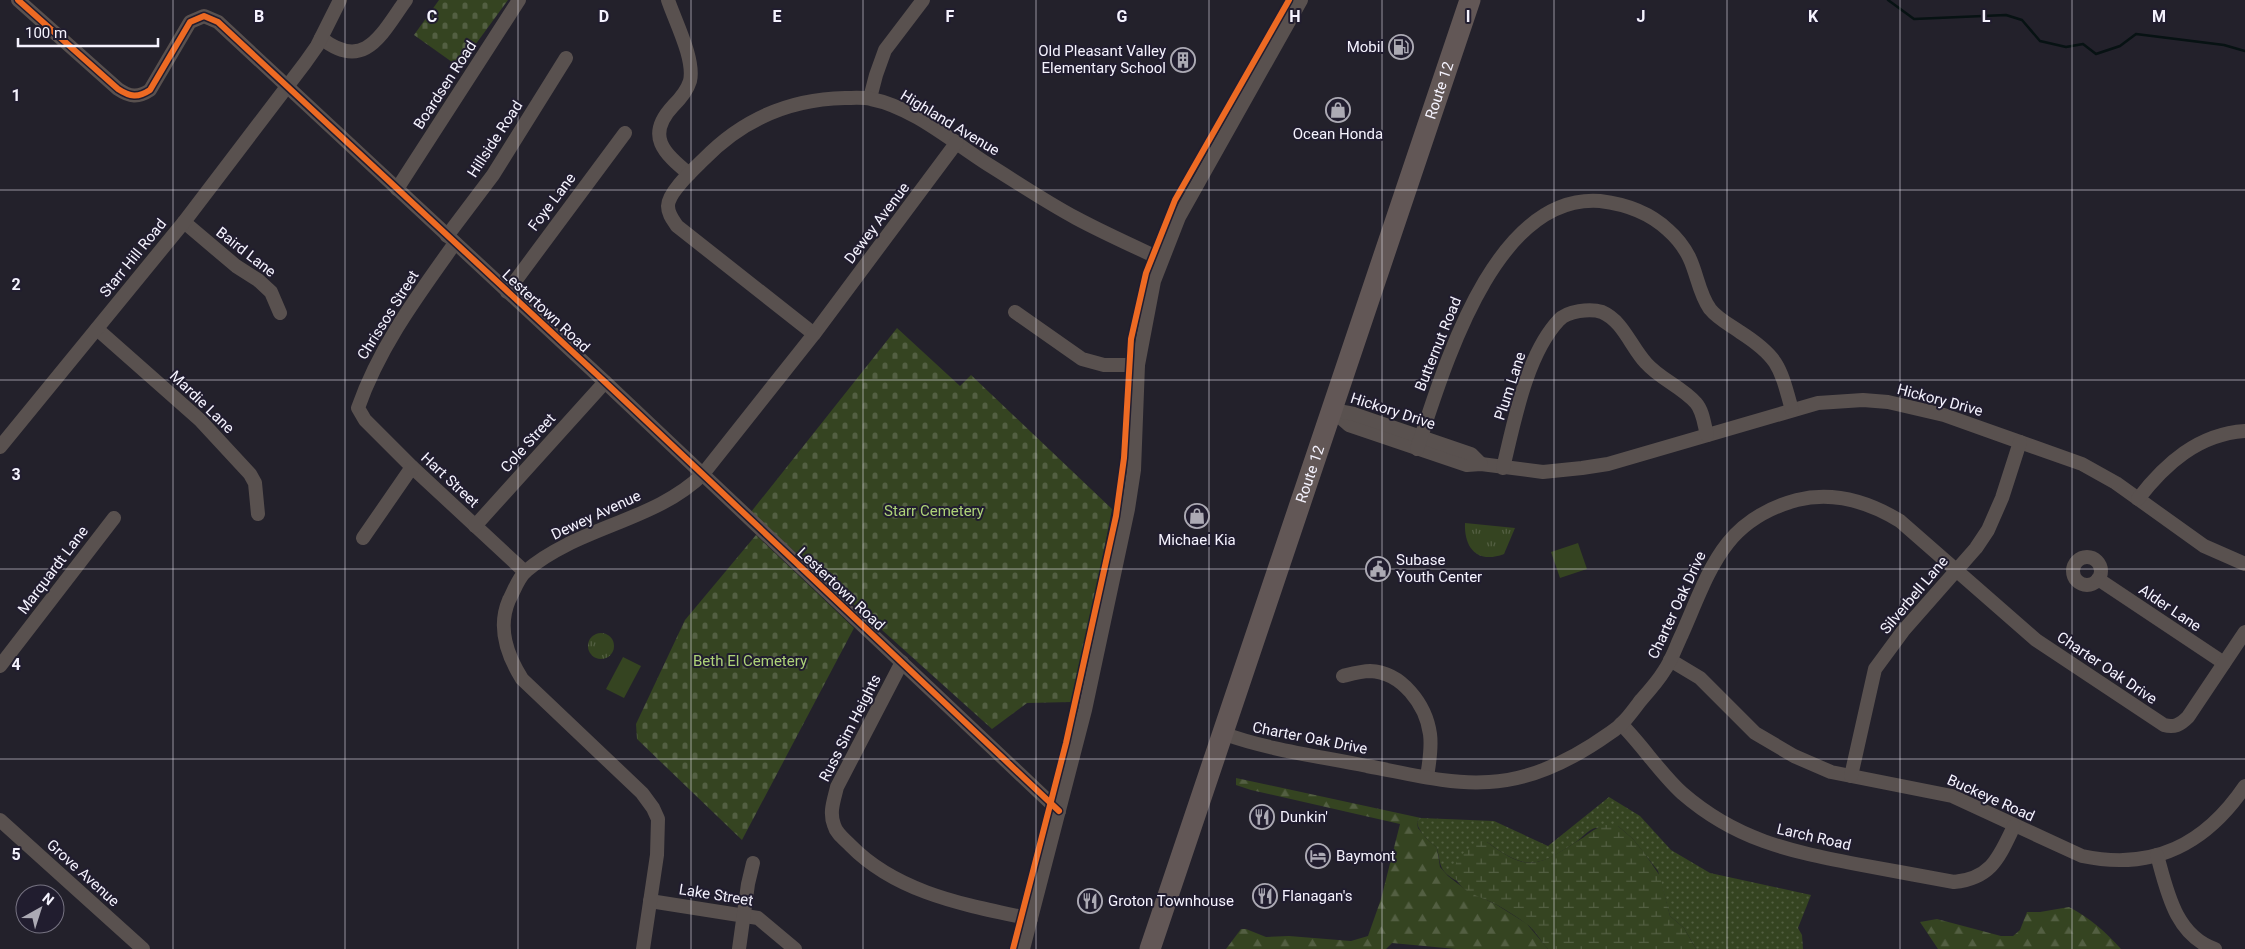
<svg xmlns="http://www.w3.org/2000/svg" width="2245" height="949" viewBox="0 0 2245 949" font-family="Roboto,sans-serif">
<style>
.grass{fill:url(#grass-dots)}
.forest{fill:url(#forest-firs)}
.wetland{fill:url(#wetland-marsh)}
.cemetery{fill:url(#cemetery-stones)}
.park{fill:url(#park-tufts)}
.pitch{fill:#354421}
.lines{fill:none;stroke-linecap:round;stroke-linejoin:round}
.stream{stroke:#071213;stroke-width:2.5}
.minor{stroke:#59514f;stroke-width:14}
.highway{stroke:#625756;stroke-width:21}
.cycleway-casing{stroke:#211d2f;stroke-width:9}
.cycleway{stroke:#ed6a23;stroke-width:6}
.grid{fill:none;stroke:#f5f3fe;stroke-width:1;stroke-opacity:0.55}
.labels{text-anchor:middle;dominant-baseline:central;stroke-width:4;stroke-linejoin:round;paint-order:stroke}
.poi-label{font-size:15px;fill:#f5f3fe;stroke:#211d2f;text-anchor:start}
.street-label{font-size:15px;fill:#f5f3fe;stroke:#211d2f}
.park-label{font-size:15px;fill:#add278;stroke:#211d2f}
.grid-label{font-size:16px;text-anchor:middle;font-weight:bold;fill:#f5f3fe;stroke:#211d2f;stroke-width:4;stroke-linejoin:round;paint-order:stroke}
</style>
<defs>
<pattern id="grass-dots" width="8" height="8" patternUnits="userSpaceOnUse" patternTransform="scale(1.25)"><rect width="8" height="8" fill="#354421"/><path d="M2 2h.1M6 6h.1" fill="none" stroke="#535f42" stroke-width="1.8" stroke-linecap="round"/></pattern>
<pattern id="forest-firs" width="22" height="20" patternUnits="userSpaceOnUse" patternTransform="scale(1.25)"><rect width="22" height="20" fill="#354421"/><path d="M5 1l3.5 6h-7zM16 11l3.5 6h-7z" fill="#535f42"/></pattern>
<pattern id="wetland-marsh" width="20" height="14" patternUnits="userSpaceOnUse" patternTransform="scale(1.25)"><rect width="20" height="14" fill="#354421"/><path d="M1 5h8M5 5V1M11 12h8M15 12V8" fill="none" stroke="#535f42"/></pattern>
<pattern id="cemetery-stones" width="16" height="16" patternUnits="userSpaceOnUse" patternTransform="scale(1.25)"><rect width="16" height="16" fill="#354421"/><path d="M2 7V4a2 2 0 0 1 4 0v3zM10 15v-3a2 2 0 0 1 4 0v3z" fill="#535f42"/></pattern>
<pattern id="park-tufts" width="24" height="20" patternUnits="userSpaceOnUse" patternTransform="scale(1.25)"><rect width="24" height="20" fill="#354421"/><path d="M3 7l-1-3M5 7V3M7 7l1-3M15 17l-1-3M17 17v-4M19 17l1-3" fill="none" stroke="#535f42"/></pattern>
</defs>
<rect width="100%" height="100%" fill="#23212b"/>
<path class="grass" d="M1609,797l31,19 31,34 39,23 101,22 -13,33 4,7 1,14h-107l-12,-21 -14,-12 -12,-45 -25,-32 -15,-13c-8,1 -16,1 -23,2 -7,2 -13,10 -19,14 -39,26 -50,29 -89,0l-32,33 2,6c-18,-10 -16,-15 -20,-33 -9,-8 -18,-15 -20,-26l4,-4 73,3 54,25z"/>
<g class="forest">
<polygon points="1236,778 1421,818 1417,822 1418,828 1426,838 1437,848 1440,867 1448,876 1466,890 1497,905 1527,924 1548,949 1456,949 1392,943 1386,949 1226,949 1241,929 1246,929 1266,937 1289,936 1351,941 1368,936 1381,899 1400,824 1251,790 1236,785"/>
<path d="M2069,907c21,11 36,24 52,42h-183l-18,-27 17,-3 64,17h12l7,-6 7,-18h13z"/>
</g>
<path class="wetland" d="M1605,825l13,1 15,13 12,15 15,22 10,40 14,12 12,21h-148c-8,-8 -13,-20 -23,-26 -8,-6 -17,-12 -26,-17 -10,-6 -22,-9 -32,-15 -26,-18 -7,-40 14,-50l6,1c39,29 49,26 89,0 11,-6 16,-13 29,-17z"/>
<g class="cemetery">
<polygon points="439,0 508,0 459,67 414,35"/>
<polygon points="897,328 960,386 971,375 1112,509 1093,608 1072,702 1027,703 992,729 751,512"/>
<polygon points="756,535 854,628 742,840 637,739 636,724 685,620"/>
</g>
<g class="park">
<path d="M1465,523l50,5 -11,26c-26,10 -40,-5 -39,-31z"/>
<circle cx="601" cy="646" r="13"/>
</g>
<g class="pitch">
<polygon points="1578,543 1587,569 1560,578 1551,552"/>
<polygon points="623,657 641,666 624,698 606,689"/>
</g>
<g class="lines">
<polyline class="stream" points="1888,0 1914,19 2006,15 2022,20 2040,41 2066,47 2083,44 2096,54 2120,46 2136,34 2224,45 2245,51"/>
<g class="minor">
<path d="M18,0l100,89c12,8 20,9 32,1l40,-68 14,-6 14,6 387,360 454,429"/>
<path d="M668,0c7,21 27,59 22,81 -3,10 -10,18 -17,25 -28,30 -9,47 16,68"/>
<path d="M321,38c44,35 61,-5 85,-38"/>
<polyline points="870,98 876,75 885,50 923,0"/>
<polyline points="397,189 519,0"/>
<polyline points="184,222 236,266 258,280 271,292 280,313"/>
<polyline points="447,236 493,175 566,58"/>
<path d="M455,243c-37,52 -76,104 -97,165l7,12 47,47 113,105"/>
<polyline points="507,292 625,133"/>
<polyline points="1015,312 1082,359 1104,365 1138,365"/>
<polyline points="97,329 200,420 250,474 255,483 258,514"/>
<path d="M814,334l-137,-108c-4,-6 -9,-12 -9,-20 0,-14 26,-37 36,-47 38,-39 86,-60 141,-61 8,0 18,-1 26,1 42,8 83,44 118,66 29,18 57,37 87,53 28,15 57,28 85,41"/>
<polyline points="1332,410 1349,425 1467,465 1481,464 1543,472 1582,468 1608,464 1818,403 1863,400 1888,402 1944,415 2082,464 2116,483 2204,546 2245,564"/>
<polyline points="1333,410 1354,414 1471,454 1481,464"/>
<polyline points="0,447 184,222 305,63 317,46 340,0"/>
<path d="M1417,449c26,-77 76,-256 183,-248 25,3 49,11 68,29 8,7 16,17 21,27 8,16 10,37 21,52 8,10 20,16 30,23 39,25 40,35 52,78"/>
<path d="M1503,468c11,-45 23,-113 56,-148 8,-9 31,-12 43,-8 21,9 29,35 44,51 14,16 36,24 50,40 7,8 8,21 11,32"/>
<path d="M2138,499c27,-35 60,-65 107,-68"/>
<polyline points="475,526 605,382"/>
<polyline points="363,538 412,467"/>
<circle cx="2087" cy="571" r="14"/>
<polyline points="2098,579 2224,663"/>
<path d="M1670,660l30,18 55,55 39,23 37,16 121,24 130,60c71,15 123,-11 163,-70"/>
<path d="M902,662l-65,125c-3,13 -8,25 -3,38 2,8 10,14 16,20 48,49 117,60 181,74"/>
<polyline points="0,666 114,518"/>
<path d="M1343,676c8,-2 19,-5 27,-5 32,1 56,34 60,63 2,15 -1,29 -3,43"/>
<path d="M1621,724c22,22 39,49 61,69 54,47 107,58 174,71 33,6 65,12 98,18 38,-4 45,-25 60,-56"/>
<path d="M1222,733c46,17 96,23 145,33 39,7 82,19 122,16 44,-2 86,-24 121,-49 13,-8 22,-21 31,-33 8,-9 17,-19 23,-29 8,-11 12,-25 18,-37 28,-64 41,-114 115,-134 37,-9 72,2 103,21l136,119 128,85c10,3 16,0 24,-8l57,-85"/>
<polyline points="1851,776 1875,669 1903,631 1976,548 1988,530 2002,498 2020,442"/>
<polyline points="0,820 143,949"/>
<path d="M2157,855c10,36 18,80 58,94"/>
<polyline points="650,901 758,918 795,949"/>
<path d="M643,949l14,-94 1,-36 -5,-11 -11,-15 -120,-114c-15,-24 -25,-51 -13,-79 5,-9 9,-22 17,-29 51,-44 130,-50 177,-97l111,-140 143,-192"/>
<polyline points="739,949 748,884 753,863"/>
<polyline points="1023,949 1085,710 1128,509 1134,470 1138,365 1154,281 1179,217 1301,0"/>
</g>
<path class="highway" id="s1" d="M1150,949l320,-949"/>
<defs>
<g id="cycleway">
<path d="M18,0l100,89c12,8 20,9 32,1l40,-68 14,-6 14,6 387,360 454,429"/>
<polyline points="1013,949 1066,743 1116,516 1124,458 1131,339 1146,273 1175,200 1289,0"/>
</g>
</defs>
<use href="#cycleway" class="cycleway-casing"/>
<use href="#cycleway" class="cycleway"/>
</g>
<path class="grid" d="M173,0v949M345,0v949M518,0v949M691,0v949M863,0v949M1036,0v949M1209,0v949M1382,0v949M1554,0v949M1727,0v949M1900,0v949M2072,0v949M0,190h2245M0,380h2245M0,569h2245M0,759h2245"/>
<defs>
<symbol id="fuel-ring" viewBox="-11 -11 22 22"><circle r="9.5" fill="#211d2f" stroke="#acaab4" stroke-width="1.5"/><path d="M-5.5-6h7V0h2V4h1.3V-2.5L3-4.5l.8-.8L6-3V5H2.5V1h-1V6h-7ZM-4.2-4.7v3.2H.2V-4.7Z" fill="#acaab4"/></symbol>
<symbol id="building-ring" viewBox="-11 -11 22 22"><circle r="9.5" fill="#211d2f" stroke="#acaab4" stroke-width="1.5"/><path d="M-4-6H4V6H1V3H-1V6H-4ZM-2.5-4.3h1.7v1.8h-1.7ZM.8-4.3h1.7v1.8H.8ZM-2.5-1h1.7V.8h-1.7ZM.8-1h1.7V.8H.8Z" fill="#acaab4"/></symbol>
<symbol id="shop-ring" viewBox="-11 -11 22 22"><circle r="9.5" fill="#211d2f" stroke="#acaab4" stroke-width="1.5"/><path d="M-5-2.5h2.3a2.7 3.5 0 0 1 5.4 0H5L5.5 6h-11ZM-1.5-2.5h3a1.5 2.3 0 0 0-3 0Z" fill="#acaab4"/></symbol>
<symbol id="civic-ring" viewBox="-11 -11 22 22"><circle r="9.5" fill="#211d2f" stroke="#acaab4" stroke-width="1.5"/><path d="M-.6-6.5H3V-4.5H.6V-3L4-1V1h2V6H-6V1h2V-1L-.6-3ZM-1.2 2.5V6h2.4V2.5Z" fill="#acaab4"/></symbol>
<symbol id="restaurant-ring" viewBox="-11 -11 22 22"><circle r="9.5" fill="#211d2f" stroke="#acaab4" stroke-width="1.5"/><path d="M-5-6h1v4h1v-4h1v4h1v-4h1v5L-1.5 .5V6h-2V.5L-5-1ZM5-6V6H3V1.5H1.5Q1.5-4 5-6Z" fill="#acaab4"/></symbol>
<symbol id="hotel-ring" viewBox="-11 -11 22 22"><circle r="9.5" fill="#211d2f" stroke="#acaab4" stroke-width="1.5"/><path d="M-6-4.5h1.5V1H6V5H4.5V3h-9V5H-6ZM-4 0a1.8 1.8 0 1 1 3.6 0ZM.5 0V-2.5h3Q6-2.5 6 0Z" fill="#acaab4"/></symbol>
</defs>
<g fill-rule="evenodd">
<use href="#fuel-ring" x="1387" y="33" width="28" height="28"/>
<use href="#building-ring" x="1169" y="46" width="28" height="28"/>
<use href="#shop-ring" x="1324" y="96" width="28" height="28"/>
<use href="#shop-ring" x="1183" y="502" width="28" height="28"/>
<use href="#civic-ring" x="1364" y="555" width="28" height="28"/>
<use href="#restaurant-ring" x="1248" y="803" width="28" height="28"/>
<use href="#hotel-ring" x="1304" y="842" width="28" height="28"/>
<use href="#restaurant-ring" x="1251" y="882" width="28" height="28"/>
<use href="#restaurant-ring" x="1076" y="887" width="28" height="28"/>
</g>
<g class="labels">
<g class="poi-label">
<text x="1384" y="47" text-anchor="end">Mobil</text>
<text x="1166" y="51" text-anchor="end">Old Pleasant Valley<tspan x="1166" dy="17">Elementary School</tspan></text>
<text x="1338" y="134" text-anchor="middle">Ocean Honda</text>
<text x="1197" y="540" text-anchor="middle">Michael Kia</text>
<text x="1396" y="560">Subase<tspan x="1396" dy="17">Youth Center</tspan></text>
<text x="1280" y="817">Dunkin'</text>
<text x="1336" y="856">Baymont</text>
<text x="1282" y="896">Flanagan's</text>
<text x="1108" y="901">Groton Townhouse</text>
</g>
<g class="street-label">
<text transform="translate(445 85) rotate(-57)">Boardsen Road</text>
<text stroke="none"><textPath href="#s1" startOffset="906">Route 12</textPath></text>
<text transform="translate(950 123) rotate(31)">Highland Avenue</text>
<text transform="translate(495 139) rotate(-57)">Hillside Road</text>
<text transform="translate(552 202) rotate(-53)">Foye Lane</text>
<text transform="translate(877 223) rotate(-53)">Dewey Avenue</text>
<text transform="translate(246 252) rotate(38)">Baird Lane</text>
<text transform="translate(133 258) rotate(-51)">Starr Hill Road</text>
<text transform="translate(546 311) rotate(43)">Lestertown Road</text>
<text transform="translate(388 315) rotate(-58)">Chrissos Street</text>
<text transform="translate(1438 344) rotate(-68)">Butternut Road</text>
<text transform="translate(1510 386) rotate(-72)">Plum Lane</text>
<text transform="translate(1940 400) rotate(15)">Hickory Drive</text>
<text transform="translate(202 402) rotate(44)">Mardie Lane</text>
<text transform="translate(1393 411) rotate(18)">Hickory Drive</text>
<text transform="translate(528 443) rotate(-48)">Cole Street</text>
<text stroke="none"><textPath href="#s1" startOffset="501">Route 12</textPath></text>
<text transform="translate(450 480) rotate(43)">Hart Street</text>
<text transform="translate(596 515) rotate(-25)">Dewey Avenue</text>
<text transform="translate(53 570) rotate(-53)">Marquardt Lane</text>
<text transform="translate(841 589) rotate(43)">Lestertown Road</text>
<text transform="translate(1914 595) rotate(-50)">Silverbell Lane</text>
<text transform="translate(1677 605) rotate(-65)">Charter Oak Drive</text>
<text transform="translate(2170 608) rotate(34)">Alder Lane</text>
<text transform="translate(2107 668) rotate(34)">Charter Oak Drive</text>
<text transform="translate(850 728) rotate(-63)">Russ Sim Heights</text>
<text transform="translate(1310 738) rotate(11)">Charter Oak Drive</text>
<text transform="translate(1991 798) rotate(24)">Buckeye Road</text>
<text transform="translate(1814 837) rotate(13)">Larch Road</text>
<text transform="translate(83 873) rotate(42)">Grove Avenue</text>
<text transform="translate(716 895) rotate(9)">Lake Street</text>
</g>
<g class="park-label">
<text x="934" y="511">Starr Cemetery</text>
<text x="750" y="661">Beth El Cemetery</text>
</g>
</g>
<g class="grid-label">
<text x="259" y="22">B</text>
<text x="432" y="22">C</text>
<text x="604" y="22">D</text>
<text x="777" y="22">E</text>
<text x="950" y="22">F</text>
<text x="1122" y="22">G</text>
<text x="1295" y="22">H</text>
<text x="1468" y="22">I</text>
<text x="1641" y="22">J</text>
<text x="1813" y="22">K</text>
<text x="1986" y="22">L</text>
<text x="2159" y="22">M</text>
<text x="16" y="101">1</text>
<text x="16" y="290">2</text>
<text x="16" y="480">3</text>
<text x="16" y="670">4</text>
<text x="16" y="860">5</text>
</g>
<g transform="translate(40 909) rotate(39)"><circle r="24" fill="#211d2f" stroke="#767382"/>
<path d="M0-4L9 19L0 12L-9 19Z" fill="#acaab4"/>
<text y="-8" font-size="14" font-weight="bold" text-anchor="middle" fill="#f5f3fe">N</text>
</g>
<path d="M18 38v8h140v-8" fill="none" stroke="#f5f3fe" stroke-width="2.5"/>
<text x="25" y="38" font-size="15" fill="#f5f3fe" stroke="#211d2f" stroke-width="4" paint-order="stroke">100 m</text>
</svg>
